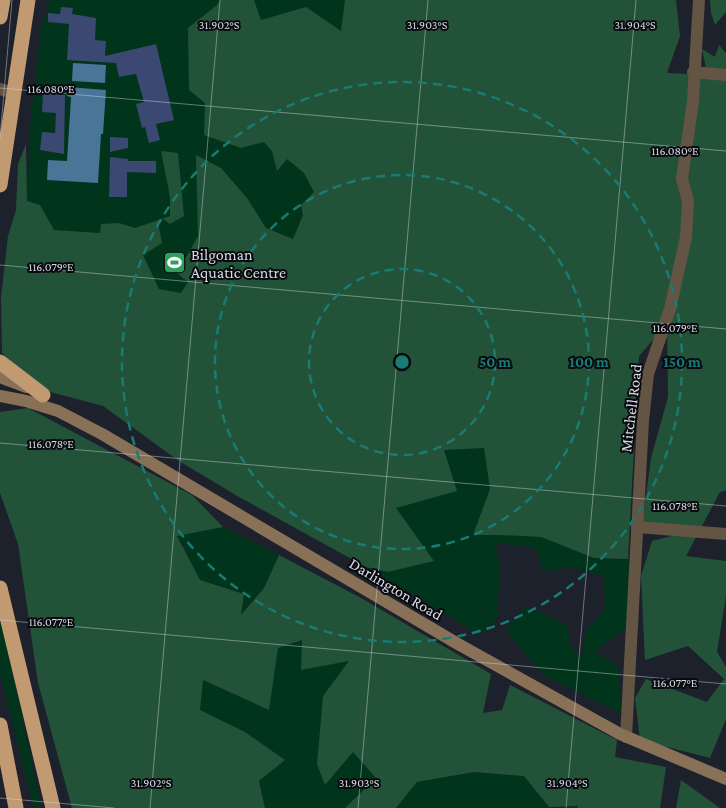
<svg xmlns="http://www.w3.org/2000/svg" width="726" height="808" viewBox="0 0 726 808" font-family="'Crimson Pro',serif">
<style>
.green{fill:#00341b}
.forest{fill:#225338}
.water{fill:#497597}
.building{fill:#3b4872}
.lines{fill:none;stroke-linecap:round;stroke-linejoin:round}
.street{stroke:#645444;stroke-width:12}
.secondary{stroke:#897157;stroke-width:12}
.highway{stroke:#c19a72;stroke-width:15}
.ticks{fill:none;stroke:#d8dae2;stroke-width:1;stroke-opacity:0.45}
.ring{fill:none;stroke:#197b74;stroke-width:2.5;stroke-dasharray:9 6}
.labels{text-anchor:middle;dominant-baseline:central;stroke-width:4;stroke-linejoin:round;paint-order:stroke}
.poi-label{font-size:16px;fill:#d8dae2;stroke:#090a0f;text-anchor:start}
.street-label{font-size:16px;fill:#d8dae2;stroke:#090a0f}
.ticks-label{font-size:12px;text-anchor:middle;fill:#d8dae2;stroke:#090a0f;stroke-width:4;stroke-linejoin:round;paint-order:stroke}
.centre{fill:#197b74;stroke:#090a0f;stroke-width:2.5}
.ring-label{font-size:15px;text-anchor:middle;font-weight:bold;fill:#197b74;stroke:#090a0f;stroke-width:4;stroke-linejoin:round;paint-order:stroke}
</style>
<rect width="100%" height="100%" fill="#1d212b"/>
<g class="green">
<polygon points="49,0 354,0 301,519 27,201 31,113 42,24 47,13"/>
<polygon points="485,448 490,489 474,535 502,535 541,537 594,558 628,559 632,585 626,629 594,651 618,666 622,714 545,676 505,630 526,607 567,624 571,648 582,657 586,631 605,609 604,577 573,567 543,571 536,548 496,543 500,570 497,618 480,635 366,567 388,572 433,561 396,508 443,450"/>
<polygon points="223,527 279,555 265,588 241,616 244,594 200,580 177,535"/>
<polygon points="0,606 41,808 34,808 0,673"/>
<polygon points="303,640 349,660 326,785 353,752 376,778 345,808 265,808 259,781 285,760 245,732 200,710 203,680 227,692 278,648"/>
<polygon points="474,772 524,776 549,807 578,806 577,808 396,808 417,782"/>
</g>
<g class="forest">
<polygon points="220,0 254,0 261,20 306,7 341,31 345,0 676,0 680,36 667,73 690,74 706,68 702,49 715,57 719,45 726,53 726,490 720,492 686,556 726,561 726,596 717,652 726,667 726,719 710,758 640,740 635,698 646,679 707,702 724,679 688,646 645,660 641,576 652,541 675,535 642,527 651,458 668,397 667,324 639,356 628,559 594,558 541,537 502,535 473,535 490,489 484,448 444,450 457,491 396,508 434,561 388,572 366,567 239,497 179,461 103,406 43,390 2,353 1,297 8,236 16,210 18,164 26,144 27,201 40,205 54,230 100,233 101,224 119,223 135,228 170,216 170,197 161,151 178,153 184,216 170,224 163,219 158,222 162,243 143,255 159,289 181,293 188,282 177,273 198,236 196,155 221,168 247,198 266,228 293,239 303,215 301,205 314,192 304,173 287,159 277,171 272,151 264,142 241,148 204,135 205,103 189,90 188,28 217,5"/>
<polygon points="710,0 726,0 726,12 715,25 711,13"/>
<polygon points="28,408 192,495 223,527 177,536 200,580 244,594 241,615 264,588 279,555 361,598 491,674 483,713 502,710 510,685 617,740 615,757 666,767 660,808 577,808 578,806 549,807 524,776 474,772 417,782 396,808 345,808 376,778 353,752 325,785 317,764 323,696 349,661 301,670 302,640 278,648 269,710 203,680 200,710 245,732 285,760 259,781 265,808 72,808 38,683 18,544 0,493 0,412"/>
<polygon points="681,780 720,808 676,808"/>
</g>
<g class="water">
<polygon points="73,63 106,65 105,83 72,81"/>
<polygon points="68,87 106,90 103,134 101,134 98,183 47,180 48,160 67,161 71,97 67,96"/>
</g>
<g class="building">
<polygon points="61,7 73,8 72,14 96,18 95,40 106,41 105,56 156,44 174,120 156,124 160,140 149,143 145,127 142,128 136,104 144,102 136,74 119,77 116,63 67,60 69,24 48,22 48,13 60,14"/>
<polygon points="43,93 65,95 64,154 40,150 42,132 55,133 56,113 42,112"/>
<polygon points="110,137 128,138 128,148 110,152"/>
<polygon points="110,157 128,159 128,161 156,161 156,173 127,172 127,197 109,197"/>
</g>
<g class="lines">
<g class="street">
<polyline points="693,72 726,75"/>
<polyline points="0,89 15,94"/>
<polyline points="637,527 726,534"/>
<polyline points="626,737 643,421 648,374 670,309 686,237 688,201 682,179 693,101 699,0"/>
</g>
<g class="secondary">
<polyline points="0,377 26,387"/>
<polyline points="0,396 26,401 58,411 102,434 458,644 620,734 726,779"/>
</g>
<g class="highway">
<polyline points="0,17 3,0"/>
<polyline points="0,185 28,0"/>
<polyline points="0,362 43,395"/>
<polyline points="0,588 53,808"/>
<polyline points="0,725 16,808"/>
</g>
</g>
<path class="ticks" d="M0,88l726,63M0,138l12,-138M0,265l726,64M0,443l726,63M0,620l726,64M0,798l114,10M150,808l70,-808M358,808l70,-808M566,808l70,-808"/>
<g class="ring">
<circle cx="402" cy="362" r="93"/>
<circle cx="402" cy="362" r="187"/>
<circle cx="402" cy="362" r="280"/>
</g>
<defs>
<symbol id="stadium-square" viewBox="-11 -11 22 22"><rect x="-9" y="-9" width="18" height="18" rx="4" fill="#2e9e5b" stroke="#090a0f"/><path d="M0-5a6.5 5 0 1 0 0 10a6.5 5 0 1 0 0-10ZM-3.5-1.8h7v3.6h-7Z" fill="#fff"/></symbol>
</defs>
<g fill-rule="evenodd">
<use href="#stadium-square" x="162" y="250" width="25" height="25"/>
</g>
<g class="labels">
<g class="poi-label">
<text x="191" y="254">Bilgoman<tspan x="191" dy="18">Aquatic Centre</tspan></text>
</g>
<g class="street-label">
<text transform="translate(631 408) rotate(-83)">Mitchell Road</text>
<text transform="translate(396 589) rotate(31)">Darlington Road</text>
</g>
</g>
<g class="ticks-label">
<text x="219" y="29">31.902°S</text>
<text x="427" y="29">31.903°S</text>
<text x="635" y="29">31.904°S</text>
<text x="51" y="93">116.080°E</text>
<text x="675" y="155">116.080°E</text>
<text x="51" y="271">116.079°E</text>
<text x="675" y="332">116.079°E</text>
<text x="51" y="448">116.078°E</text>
<text x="675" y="510">116.078°E</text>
<text x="51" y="626">116.077°E</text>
<text x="675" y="687">116.077°E</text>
<text x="151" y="787">31.902°S</text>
<text x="359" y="787">31.903°S</text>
<text x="567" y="787">31.904°S</text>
</g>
<circle cx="402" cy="362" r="8" class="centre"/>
<g class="ring-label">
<text x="495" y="367">50 m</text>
<text x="589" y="367">100 m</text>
<text x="682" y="367">150 m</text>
</g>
</svg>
